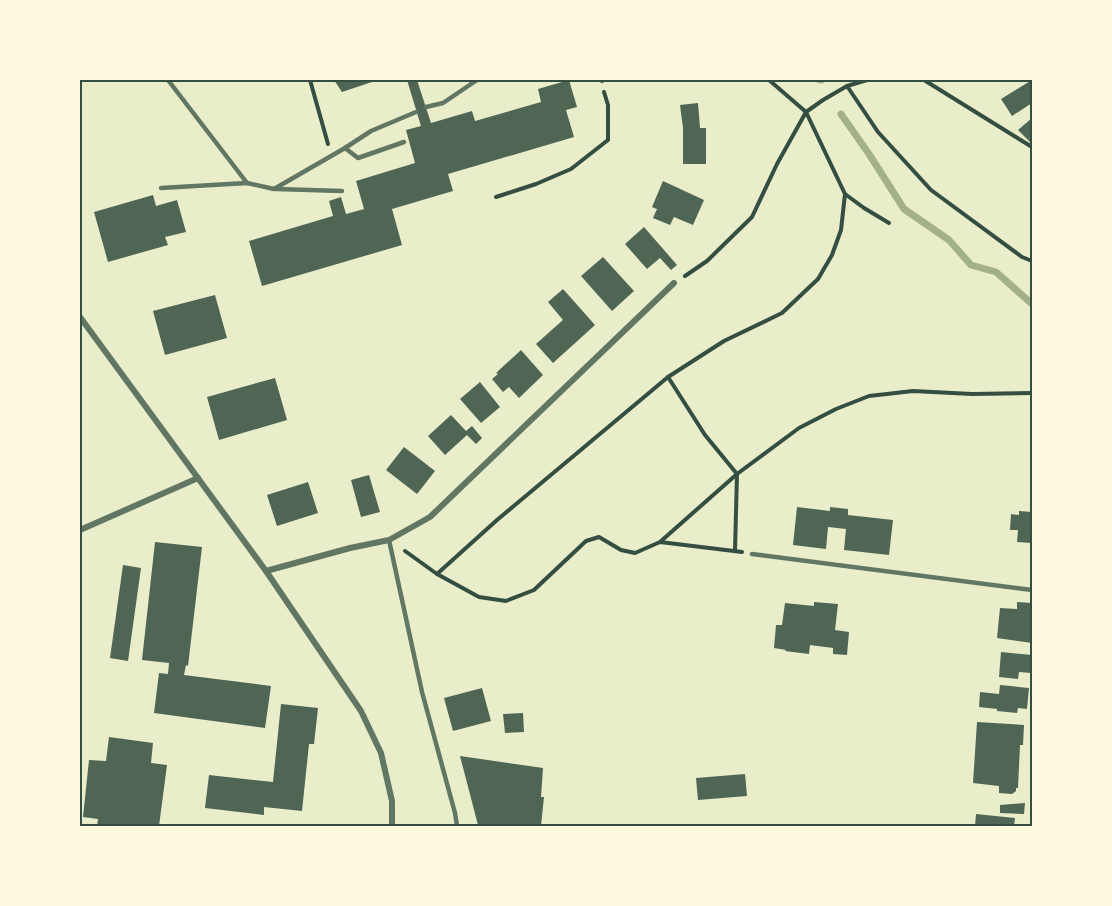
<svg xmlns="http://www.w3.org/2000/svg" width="1112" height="906" viewBox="0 0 1112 906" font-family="Helvetica,sans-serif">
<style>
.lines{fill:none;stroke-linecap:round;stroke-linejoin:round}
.stream{stroke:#a3b18a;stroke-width:7}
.building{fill:#4f6655}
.path{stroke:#344e41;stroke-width:4}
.service{stroke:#617663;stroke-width:4.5}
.minor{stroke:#617663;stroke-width:6}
.neatline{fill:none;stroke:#344e41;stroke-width:2}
</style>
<rect width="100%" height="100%" fill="#e9edc9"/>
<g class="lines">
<g class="stream">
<polyline points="820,80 821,80"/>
<polyline points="841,114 869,154 904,209 949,240 971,265 996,272 1032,304"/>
</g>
</g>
<g class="building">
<polygon points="334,80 378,80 342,92"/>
<polygon points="407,80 417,80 431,123 472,111 475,121 541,102 538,89 569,80 577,107 566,110 574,137 448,174 453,191 392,209 402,245 262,286 249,241 333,216 329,201 341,197 346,214 364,209 356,181 415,163 406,130 421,126"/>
<polygon points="1032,80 1032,103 1012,116 1001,99"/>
<polygon points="698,103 700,128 706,128 706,164 683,164 683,128 680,105"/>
<polygon points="1032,118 1032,140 1030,142 1018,130"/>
<polygon points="663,181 704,200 693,225 674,217 670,225 653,218 657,209 652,207"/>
<polygon points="153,195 156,206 177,200 186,232 165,237 168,245 108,262 94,212"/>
<polygon points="644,227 677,265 671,270 660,258 647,269 625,244"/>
<polygon points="603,257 634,291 612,311 581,276"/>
<polygon points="563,289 595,325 553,363 536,344 563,320 548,302"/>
<polygon points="215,295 227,338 165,355 153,311"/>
<polygon points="521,350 543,375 519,398 509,387 503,392 492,379 498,374 496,373"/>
<polygon points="275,378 287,420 219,440 207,397"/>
<polygon points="480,382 500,407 481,423 460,399"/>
<polygon points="451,415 466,431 472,426 482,438 476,444 467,435 445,455 428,436"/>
<polygon points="404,447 435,471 417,494 386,470"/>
<polygon points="369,475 380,512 361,517 351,480"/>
<polygon points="308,482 318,513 277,526 267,495"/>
<polygon points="797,507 830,511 830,507 848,509 848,515 893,520 889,555 844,550 846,529 828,527 826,549 793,545"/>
<polygon points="1019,511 1032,512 1032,543 1017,542 1018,530 1010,530 1011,514 1019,515"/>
<polygon points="155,542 202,547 188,666 186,665 184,675 271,686 265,728 154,713 159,673 168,674 169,663 142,660"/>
<polygon points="123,565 141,568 128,661 110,658"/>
<polygon points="814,602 838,604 835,630 849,632 847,655 833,654 833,648 810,645 809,654 785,651 786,650 774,648 776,625 782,625 785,603 814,606"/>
<polygon points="1017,602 1032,603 1032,643 997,638 1000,608 1017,609"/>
<polygon points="1001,652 1032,655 1031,673 1019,672 1018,679 999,677"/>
<polygon points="1000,685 1029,688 1027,709 1018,708 1017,713 997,711 997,709 979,707 980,692 999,694"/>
<polygon points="482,688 491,721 453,731 444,698"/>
<polygon points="281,704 318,708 314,744 309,744 302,811 264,807 264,815 205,808 209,775 273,782"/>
<polygon points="523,713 524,732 505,733 503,714"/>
<polygon points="977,722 1024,725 1023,745 1020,745 1018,788 1016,788 1016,791 1012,794 999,793 999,786 973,783"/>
<polygon points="109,737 153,743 151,763 167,765 159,826 97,826 98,819 83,817 89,760 106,761"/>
<polygon points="460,756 543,768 541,797 544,797 541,826 478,825"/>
<polygon points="745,774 747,796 698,800 696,778"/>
<polygon points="1025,803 1024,814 1000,813 1000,805"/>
<polygon points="976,814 1015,818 1014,826 975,826"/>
</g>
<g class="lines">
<g class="path">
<polyline points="310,80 328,144"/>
<polyline points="924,80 1032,147"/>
<polyline points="847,86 867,80"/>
<polyline points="845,194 864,208 889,223"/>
<polyline points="496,197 536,184 571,169 608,140 608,105 604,92"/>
<polyline points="685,276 707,261 752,217 777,164 806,112 823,100 847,86 878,132 931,190 1022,257 1032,261"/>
<polyline points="668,377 705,435 737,474 735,551"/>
<polyline points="660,542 737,474 799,428 836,409 869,396 913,391 972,394 1032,393"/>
<polyline points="405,551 437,574 479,597 506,601 534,590 586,541 599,537 621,550 635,553 660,542 742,552"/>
<polyline points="437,574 497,520 668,377 724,341 782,313 818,279 832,255 841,230 845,194 806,112 769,80"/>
</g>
<g class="service">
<polyline points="168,80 247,183 274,189 345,148 371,131 416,112"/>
<polyline points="601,80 602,81"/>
<polyline points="426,107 443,103 477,80"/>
<polyline points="345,148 358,158 404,142"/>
<polyline points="161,188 247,183"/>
<polyline points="276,189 342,191"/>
<polyline points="389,540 422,692 455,813 457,826"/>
<polyline points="752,554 1032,590"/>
</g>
<g class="minor">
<polyline points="80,317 266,571 361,711 381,753 392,801 392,826"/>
<polyline points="80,530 198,478"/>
<polyline points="266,571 350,548 389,540 430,517 674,283"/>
</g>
</g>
<rect width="1112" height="906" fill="none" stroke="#fefae0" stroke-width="162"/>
<rect x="81" y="81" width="950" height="744" class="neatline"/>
</svg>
